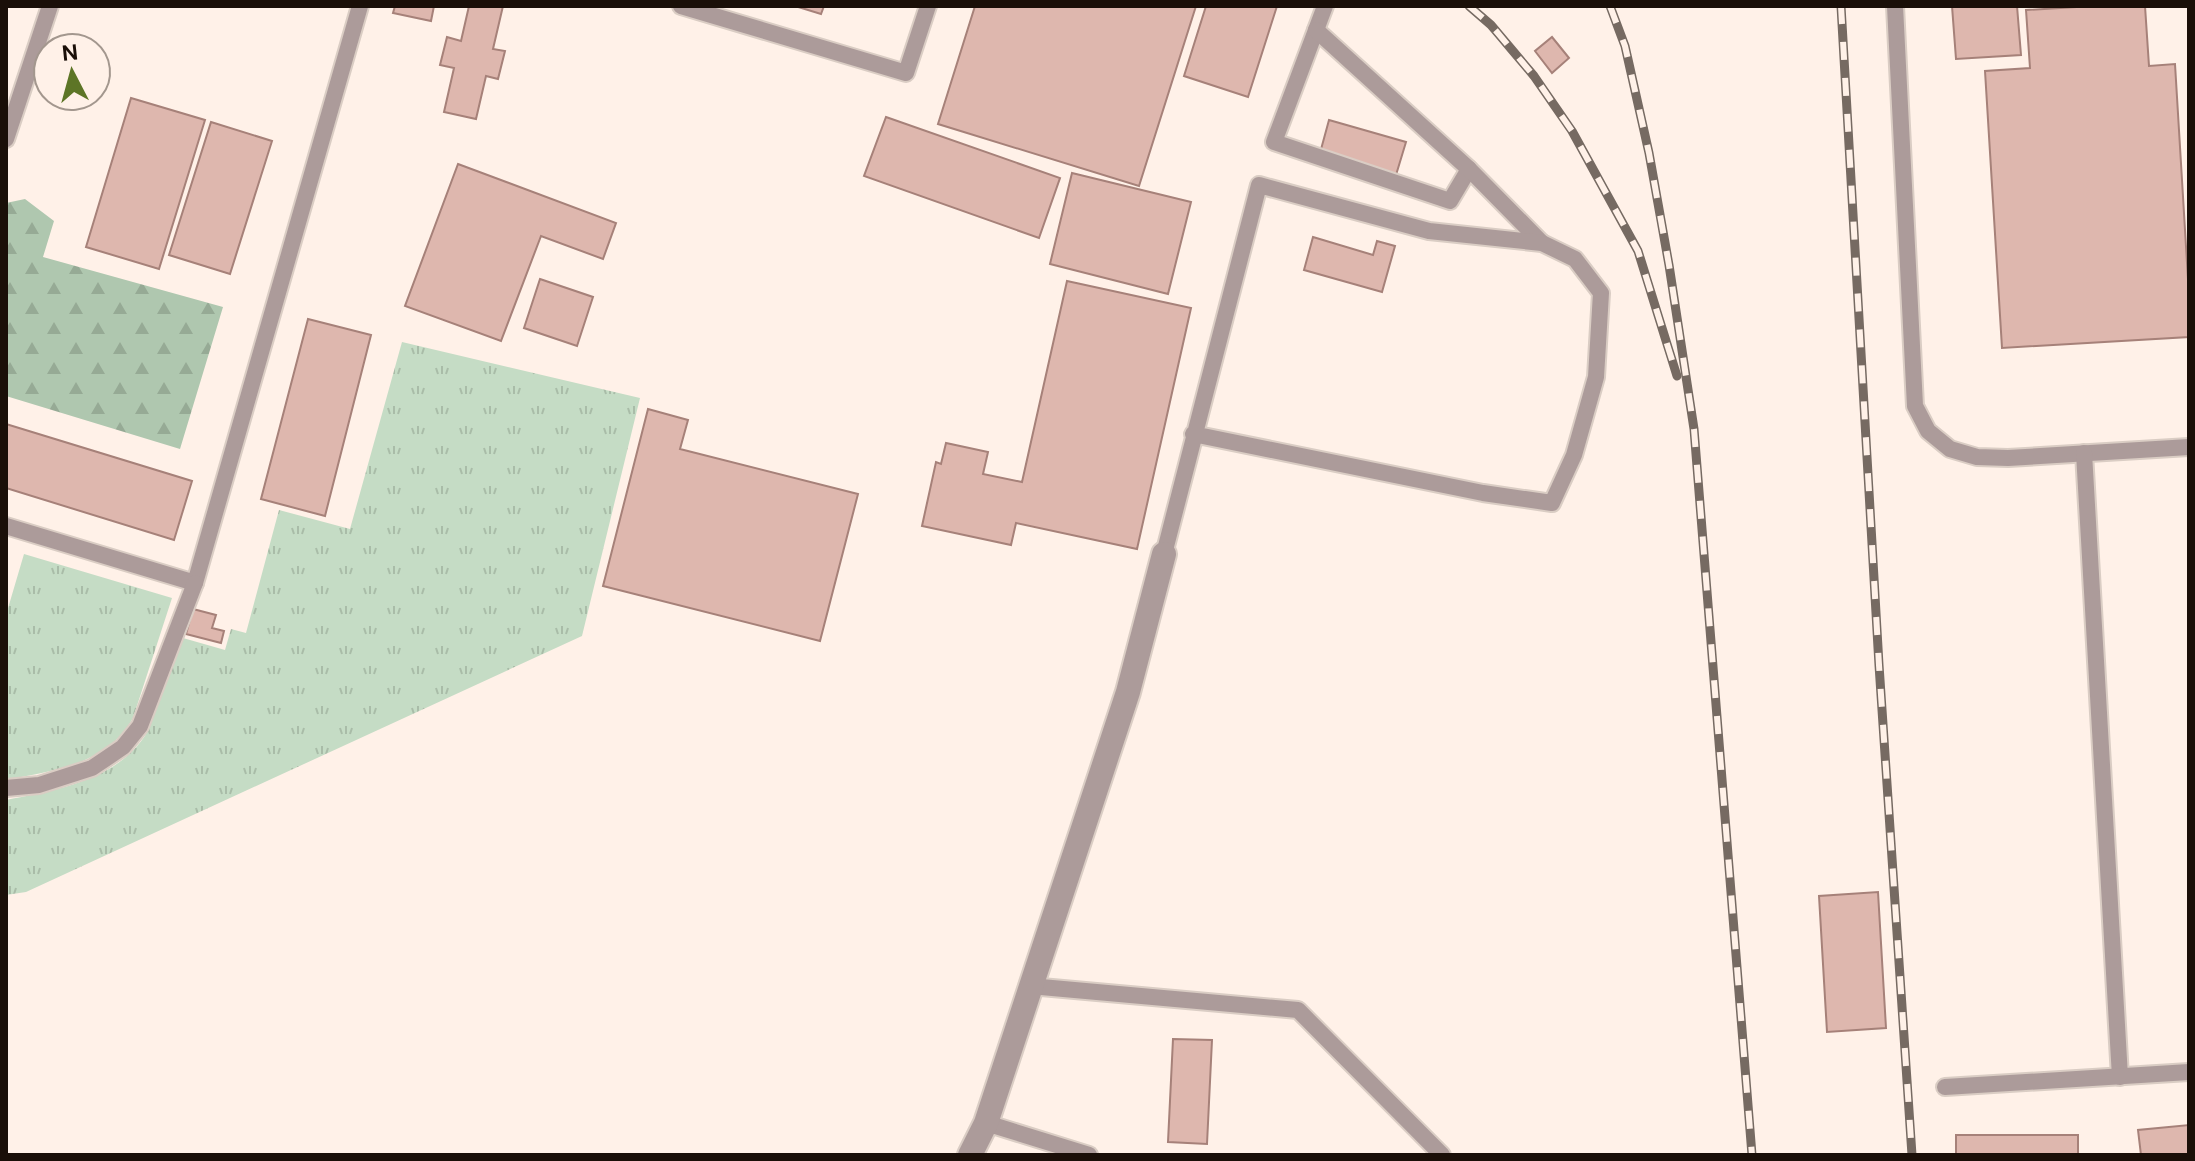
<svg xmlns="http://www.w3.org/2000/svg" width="2195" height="1161" viewBox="0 0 2195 1161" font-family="'DM Sans',sans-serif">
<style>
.grass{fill:url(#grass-tufts)}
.forest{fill:url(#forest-firs)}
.building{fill:#deb7ae;stroke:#a68179;stroke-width:2}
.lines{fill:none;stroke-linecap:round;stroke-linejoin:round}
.lane-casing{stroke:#dacdc4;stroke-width:20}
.street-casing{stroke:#dacdc4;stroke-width:28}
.lane{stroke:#ac9b9a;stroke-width:16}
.street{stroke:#ac9b9a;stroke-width:24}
.rail-casing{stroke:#766a62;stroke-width:9}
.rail{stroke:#fff1e8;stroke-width:6;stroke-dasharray:18;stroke-linecap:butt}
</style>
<defs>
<pattern id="grass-tufts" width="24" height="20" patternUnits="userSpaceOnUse" patternTransform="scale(2)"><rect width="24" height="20" fill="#c5dcc5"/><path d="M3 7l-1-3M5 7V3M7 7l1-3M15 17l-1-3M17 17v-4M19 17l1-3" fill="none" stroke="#a9bca8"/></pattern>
<pattern id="forest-firs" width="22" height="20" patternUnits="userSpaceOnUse" patternTransform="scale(2)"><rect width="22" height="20" fill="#afc7af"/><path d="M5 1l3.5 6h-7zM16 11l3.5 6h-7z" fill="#96aa95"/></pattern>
</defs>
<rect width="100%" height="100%" fill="#fff1e8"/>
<g class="grass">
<path d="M402,342l238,56 -58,238 -556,256 -20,3v-95c51,-10 113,-20 142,-69l35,-93 42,12 6,-21 15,4 33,-123 71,19z"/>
<path d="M24,554l148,44 -39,120c-27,47 -78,52 -127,62v-165z"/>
</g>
<polygon class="forest" points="25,199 54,221 43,257 223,307 180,449 6,396 6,203"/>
<g class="building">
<polygon points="395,6 434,6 431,21 393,13"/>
<polygon points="469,6 503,6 493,49 505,51 498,79 486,76 476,119 444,112 454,68 440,65 447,37 461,41"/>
<polygon points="795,6 824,6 821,14"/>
<polygon points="975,6 1196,6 1139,186 938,124"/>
<polygon points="1206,6 1277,6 1248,97 1184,76"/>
<polygon points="1952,6 2017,6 2021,55 1956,59"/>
<polygon points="2093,6 2145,6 2149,66 2175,64 2189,296 2189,337 2002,348 1985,71 2030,68 2026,10"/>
<polygon points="1552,37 1569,58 1552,73 1535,51"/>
<polygon points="131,98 205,120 159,269 86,247"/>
<polygon points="886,117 1060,178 1039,238 864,176"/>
<polygon points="1329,120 1406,142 1396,175 1320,153"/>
<polygon points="211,122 272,141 230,274 169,255"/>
<polygon points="458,164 616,223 603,259 541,236 501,341 405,306"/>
<polygon points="1072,173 1191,202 1168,294 1050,264"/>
<polygon points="1313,237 1373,255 1377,241 1395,246 1382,292 1304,270"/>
<polygon points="540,279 593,297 577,346 524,328"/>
<polygon points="1067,281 1191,308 1137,549 1016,523 1011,545 922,526 936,462 941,464 946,443 988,452 983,474 1022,482"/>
<polygon points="308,319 371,335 325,516 261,499"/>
<polygon points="648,409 688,420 680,449 858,494 820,641 603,586"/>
<polygon points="6,424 192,481 174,540 6,488"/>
<polygon points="193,609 216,615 212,628 224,631 221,643 186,634"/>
<polygon points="1878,892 1886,1028 1827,1032 1819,896"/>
<polygon points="1173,1039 1212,1040 1207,1144 1168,1142"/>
<polygon points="2189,1125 2189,1155 2141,1155 2138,1130"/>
<rect x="1956" y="1135" width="122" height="20"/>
</g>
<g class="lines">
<defs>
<g id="lane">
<polyline points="681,6 906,73 928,6"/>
<polyline points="1325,6 1274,142 1450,201 1469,169"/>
<polyline points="1895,6 1915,406 1928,431 1950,449 1977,457 2008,458 2189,447"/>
<polyline points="1316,30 1469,169 1542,243"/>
<polyline points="6,139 50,6"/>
<polyline points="2084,453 2120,1077"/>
<polyline points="6,526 195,583 360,6"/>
<polyline points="1164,554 1259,185 1429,231 1542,243 1575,259 1601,293 1596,377 1574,455 1552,503 1483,493 1193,434"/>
<polyline points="6,788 39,785 92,768 123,747 140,726 195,583"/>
<polyline points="1030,986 1298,1010 1442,1155"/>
<polyline points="1945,1087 2189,1072"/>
<polyline points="986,1123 1089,1155"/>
</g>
<polyline id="street" points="970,1155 986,1123 1128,692 1164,554"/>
</defs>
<use href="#lane" class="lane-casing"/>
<use href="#street" class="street-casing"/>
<use href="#lane" class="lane"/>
<use href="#street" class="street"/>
<defs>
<g id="rail">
<polyline points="1469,6 1491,25 1534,76 1572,131 1638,251 1677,376"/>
<polyline points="1610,6 1625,46 1649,153 1669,265 1694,429 1752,1155"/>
<polyline points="1841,6 1879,665 1912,1155"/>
</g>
</defs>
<use href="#rail" class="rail-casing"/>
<use href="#rail" class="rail"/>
</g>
<rect width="2195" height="1161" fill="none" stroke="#1a0f08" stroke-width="16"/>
<g transform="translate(72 72) rotate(354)"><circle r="38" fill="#fff1e8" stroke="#a3978e" stroke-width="2"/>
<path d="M0-6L14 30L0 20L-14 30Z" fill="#5d7526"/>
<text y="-12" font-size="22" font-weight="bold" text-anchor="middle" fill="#1a0f08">N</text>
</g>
</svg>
